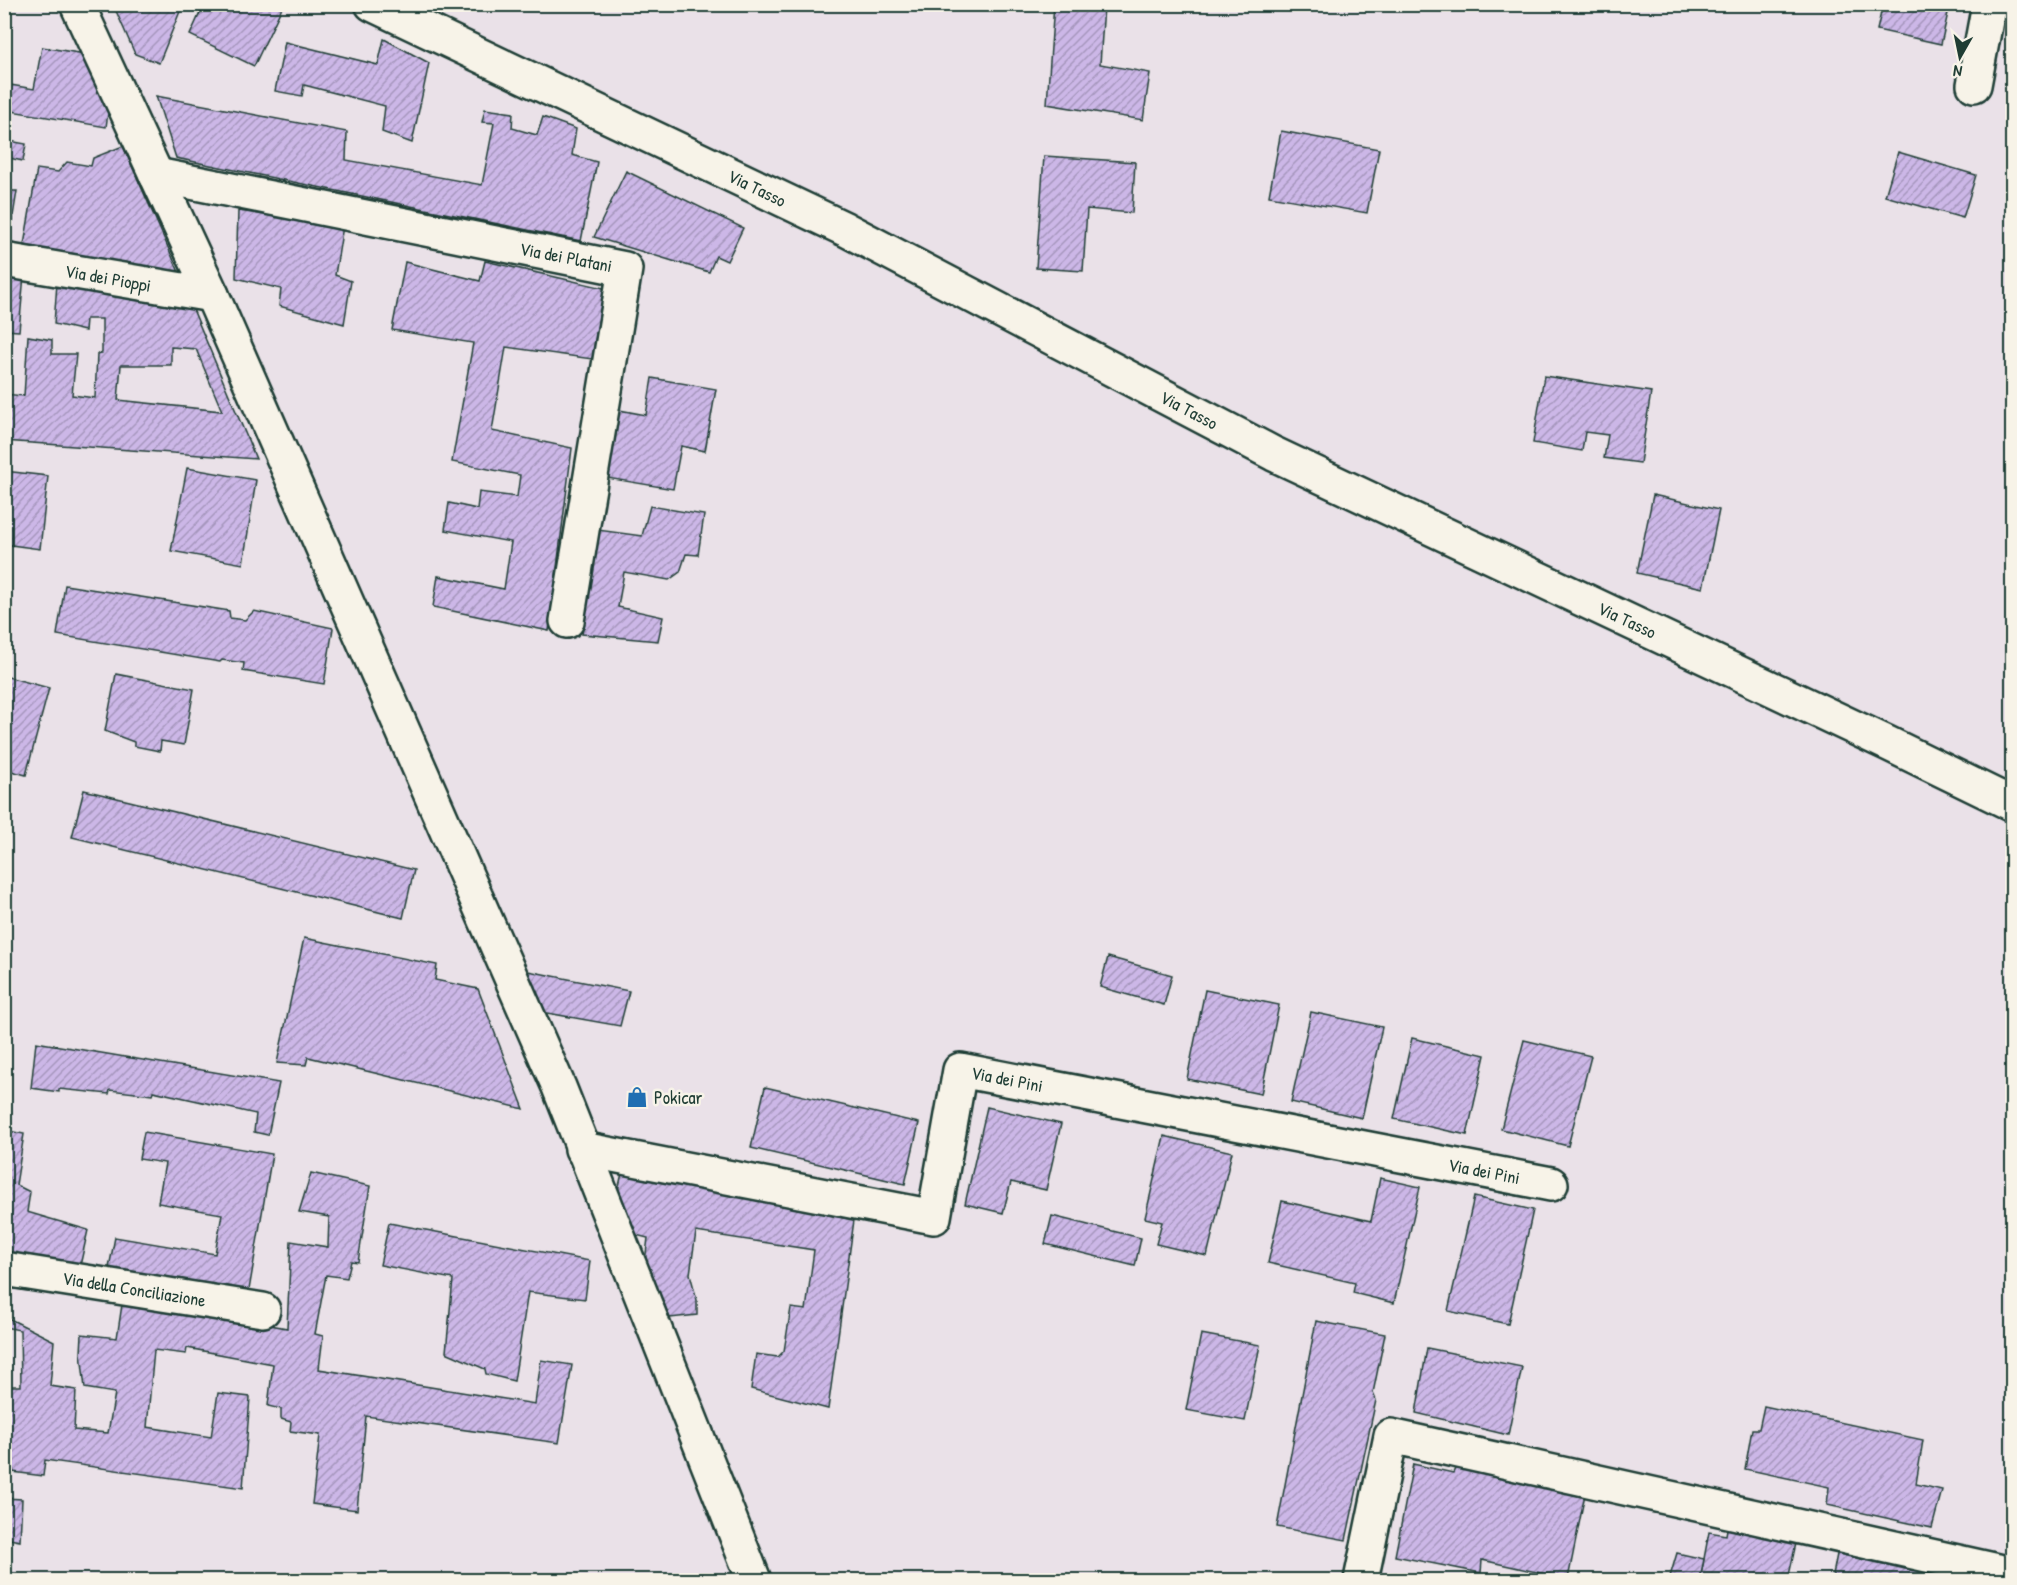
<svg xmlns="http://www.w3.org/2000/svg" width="2017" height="1585" viewBox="0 0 2017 1585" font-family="'Patrick Hand',sans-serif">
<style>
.building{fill:url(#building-hatch);stroke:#1f3d34;stroke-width:1.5;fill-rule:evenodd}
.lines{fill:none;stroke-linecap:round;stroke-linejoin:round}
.street-casing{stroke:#1f3d34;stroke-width:38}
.street{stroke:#f7f3e8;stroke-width:33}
.labels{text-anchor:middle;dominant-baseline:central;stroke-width:5;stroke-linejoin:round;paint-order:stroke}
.street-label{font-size:18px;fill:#1f3d34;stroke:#f7f3e8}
.poi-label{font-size:18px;fill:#1f3d34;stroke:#f7f3e8;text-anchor:start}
</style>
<defs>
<pattern id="building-hatch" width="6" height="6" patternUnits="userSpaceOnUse" patternTransform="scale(1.5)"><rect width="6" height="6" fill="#ccb7e7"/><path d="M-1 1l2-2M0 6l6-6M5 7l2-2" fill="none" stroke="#a596bc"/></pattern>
</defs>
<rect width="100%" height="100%" fill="#eae1e8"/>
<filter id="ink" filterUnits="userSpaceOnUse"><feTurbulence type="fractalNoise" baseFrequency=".0167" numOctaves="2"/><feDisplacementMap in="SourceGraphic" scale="12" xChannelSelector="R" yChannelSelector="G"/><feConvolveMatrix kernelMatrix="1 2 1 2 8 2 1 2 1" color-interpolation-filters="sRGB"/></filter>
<g filter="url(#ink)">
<g class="building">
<polygon points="113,4 183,4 159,63 135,54"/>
<polygon points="204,4 283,4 283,5 254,66 190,35"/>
<polygon points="1054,4 1104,6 1100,64 1150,73 1143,120 1047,104"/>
<polygon points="1883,4 1950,4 1941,44 1877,30"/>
<polygon points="384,39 429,63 412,143 382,132 385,106 304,85 302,96 275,91 285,42 378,65"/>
<polygon points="42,47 85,54 110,99 106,127 6,110 4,118 4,84 34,89"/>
<polygon points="156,96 347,132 346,160 482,185 494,123 482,122 485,109 513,113 512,128 537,135 543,117 576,129 572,155 597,162 581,241 176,158"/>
<polygon points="1281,131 1379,149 1367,213 1269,196"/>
<polygon points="4,140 26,144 23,161 4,157"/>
<polygon points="123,146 179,272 170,279 38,254 39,248 24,245 37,169 58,172 67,162 91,166 93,158"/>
<polygon points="1898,152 1976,175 1963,218 1885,196"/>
<polygon points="1044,156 1135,162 1132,213 1087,209 1083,271 1036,268"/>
<polygon points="626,171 743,228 727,261 716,256 709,272 594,237"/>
<polygon points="4,191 17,191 7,254 4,254"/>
<polygon points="238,211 343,226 335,275 351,281 344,324 279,306 281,289 236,278"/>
<polygon points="485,261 604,288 592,359 506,347 492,431 572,448 549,631 433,607 438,576 504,589 511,542 445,530 449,503 477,509 479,492 517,497 520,475 452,462 473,343 392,330 405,262 480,281"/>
<polygon points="4,272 24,275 19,331 4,330"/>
<path d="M57,283l132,17 67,159 -252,-18v-47l20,2 4,-60 24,4v14h24l-4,41 23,3 2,-44 5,-1v-34h-16l-1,12 -31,-7zM171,347l25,2 26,62 -104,-11 3,-35h50z"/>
<polygon points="1544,376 1651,392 1640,463 1604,458 1608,435 1585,432 1582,451 1533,443"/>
<polygon points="652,378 716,389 705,451 681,446 673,489 607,478 619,410 646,415"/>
<polygon points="187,468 256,480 243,564 171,551"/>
<polygon points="4,471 48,476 40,549 4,544"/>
<polygon points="1653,495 1719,510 1703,588 1637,573"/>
<polygon points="650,506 704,515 698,555 686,554 680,572 669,580 624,572 618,607 663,617 658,641 582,634 598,530 642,536"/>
<polygon points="65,585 229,611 230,618 245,620 254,611 333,628 324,684 243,671 244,663 222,660 220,662 57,635"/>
<polygon points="116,674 194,689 184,745 161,741 160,751 134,746 134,742 105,731"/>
<polygon points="4,676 49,688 26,775 4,769"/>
<polygon points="84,790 414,870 403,918 72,837"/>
<polygon points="304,938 437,965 435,980 478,989 524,1109 308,1057 306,1065 277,1063"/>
<polygon points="1108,957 1172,975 1164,1005 1100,987"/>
<polygon points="523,970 629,991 620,1026 542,1012"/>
<polygon points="1205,990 1279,1005 1261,1094 1187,1079"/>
<polygon points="1311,1012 1382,1027 1362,1118 1291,1102"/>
<polygon points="1412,1038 1485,1055 1467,1135 1394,1119"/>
<polygon points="1524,1040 1591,1056 1568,1146 1501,1129"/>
<polygon points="36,1042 279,1083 268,1135 254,1132 256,1114 153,1091 152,1095 110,1090 109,1094 59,1089 59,1092 31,1088"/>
<polygon points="765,1087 919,1123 905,1184 751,1148"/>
<polygon points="987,1107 1061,1124 1046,1190 1011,1182 1003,1213 965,1204"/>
<polygon points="4,1130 24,1134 16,1185 30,1192 27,1212 88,1230 80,1266 4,1256"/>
<polygon points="144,1132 272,1154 248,1296 108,1273 115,1237 215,1254 222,1214 158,1203 165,1163 139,1159"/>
<polygon points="1164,1136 1232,1152 1207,1256 1156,1244 1162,1222 1145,1218"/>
<polygon points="311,1173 370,1186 358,1262 351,1261 347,1278 326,1275 315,1334 323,1336 319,1369 535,1404 541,1360 572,1365 559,1443 366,1416 357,1510 312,1504 320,1435 290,1431 291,1422 281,1419 281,1409 268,1406 273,1364 187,1348 186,1354 154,1350 147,1427 211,1437 218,1393 250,1397 243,1488 45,1460 43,1476 13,1472 12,1459 4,1459 4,1386 21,1386 20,1330 4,1327 4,1316 54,1341 50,1386 76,1390 74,1430 108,1433 115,1393 85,1388 81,1353 82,1334 117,1338 123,1298 287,1328 291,1241 328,1247 329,1217 299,1212"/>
<polygon points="622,1173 854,1220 828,1409 751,1389 756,1354 778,1357 784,1351 791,1308 806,1310 814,1250 696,1232 690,1274 697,1300 697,1315 670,1318 645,1262 648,1238 628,1233 630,1218 617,1195"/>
<polygon points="1380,1178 1420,1187 1394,1303 1353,1293 1355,1283 1268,1263 1282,1201 1371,1221"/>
<polygon points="1474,1197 1533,1210 1508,1324 1448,1311"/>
<polygon points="1052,1216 1141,1238 1135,1266 1045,1244"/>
<polygon points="389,1223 590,1261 585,1299 528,1292 514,1381 486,1374 485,1369 446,1352 453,1279 380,1265"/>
<polygon points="1316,1321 1385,1334 1373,1393 1376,1400 1346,1540 1277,1527"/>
<polygon points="1201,1334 1260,1345 1245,1421 1186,1410"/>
<polygon points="1427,1348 1522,1367 1508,1435 1416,1413"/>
<polygon points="1764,1406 1923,1440 1916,1484 1942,1490 1932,1528 1827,1505 1829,1487 1745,1469 1752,1429 1759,1429"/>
<polygon points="1413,1464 1453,1473 1457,1464 1585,1494 1568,1579 1482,1560 1481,1573 1395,1556"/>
<polygon points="4,1498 22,1499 20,1541 4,1538"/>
<polygon points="1727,1529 1796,1543 1788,1580 1700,1580 1709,1532 1726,1535"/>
<polygon points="1838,1549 1953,1579 1953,1580 1832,1580"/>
<polygon points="1677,1553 1704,1559 1700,1580 1669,1580"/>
</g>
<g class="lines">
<defs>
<g id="street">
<polyline points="77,4 212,295 559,1087 754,1580"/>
<polyline points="372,4 845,229 1274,454 1887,743 2012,804"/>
<polyline points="1974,85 1989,4"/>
<polyline points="156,175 625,269 567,621"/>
<polyline points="4,260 212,295"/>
<polyline points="582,1149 934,1217 960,1070 1551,1184"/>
<polyline points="4,1269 263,1310"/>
<polyline points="1361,1580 1391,1436 2012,1574"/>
</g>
</defs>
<use href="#street" class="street-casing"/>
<use href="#street" class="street"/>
</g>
</g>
<defs>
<symbol id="shop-bare" viewBox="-9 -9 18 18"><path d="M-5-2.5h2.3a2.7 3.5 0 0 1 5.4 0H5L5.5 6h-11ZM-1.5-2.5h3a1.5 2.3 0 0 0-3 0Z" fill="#1f6fb2" stroke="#f7f3e8" stroke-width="2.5" paint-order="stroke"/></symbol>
</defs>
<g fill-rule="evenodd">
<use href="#shop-bare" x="622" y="1082" width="30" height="30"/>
</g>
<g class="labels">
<g class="street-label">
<text transform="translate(757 188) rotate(26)">Via Tasso</text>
<text transform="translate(566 257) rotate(11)">Via dei Platani</text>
<text transform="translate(108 278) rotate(10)">Via dei Pioppi</text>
<text transform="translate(1189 410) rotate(28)">Via Tasso</text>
<text transform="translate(1627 620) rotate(25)">Via Tasso</text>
<text transform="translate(1007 1079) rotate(11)">Via dei Pini</text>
<text transform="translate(1484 1171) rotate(11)">Via dei Pini</text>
<text transform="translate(134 1289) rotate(9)">Via della Conciliazione</text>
</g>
<g class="poi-label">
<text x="654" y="1097">Pokicar</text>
</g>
</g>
<rect width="2017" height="1585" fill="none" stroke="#f7f3e8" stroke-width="24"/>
<rect x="12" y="12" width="1993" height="1561" fill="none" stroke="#1f3d34" stroke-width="2" filter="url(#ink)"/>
<g transform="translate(1960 57) rotate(189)" stroke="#f7f3e8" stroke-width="4.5" paint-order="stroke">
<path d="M0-4.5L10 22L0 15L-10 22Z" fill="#1f3d34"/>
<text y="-9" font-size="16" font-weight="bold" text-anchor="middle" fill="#1f3d34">N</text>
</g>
</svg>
